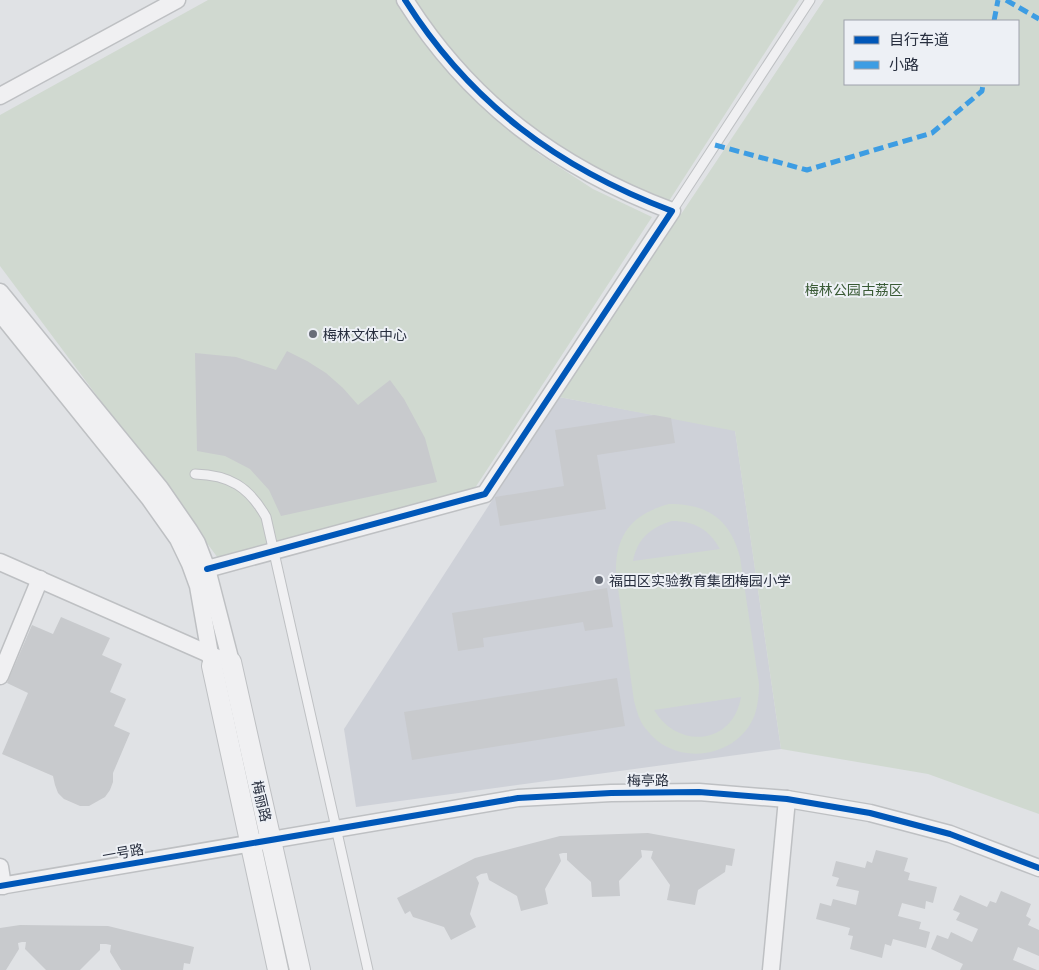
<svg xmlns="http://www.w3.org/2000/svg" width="1039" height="970" viewBox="0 0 1039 970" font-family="'Noto Sans','Noto Sans SC',sans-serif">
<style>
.built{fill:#ced1d8}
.green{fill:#d0d9d0;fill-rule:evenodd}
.building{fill:#c8cacd}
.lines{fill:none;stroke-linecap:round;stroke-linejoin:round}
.service-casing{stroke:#bec0c3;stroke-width:11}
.minor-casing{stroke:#bec0c3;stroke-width:19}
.tertiary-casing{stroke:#bec0c3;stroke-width:22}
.service{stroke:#f0f0f2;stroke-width:9}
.minor{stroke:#f0f0f2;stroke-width:16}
.tertiary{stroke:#f0f0f2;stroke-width:20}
.quiet{stroke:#3d9de3;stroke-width:5;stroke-dasharray:10 5;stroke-linecap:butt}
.cycleway-casing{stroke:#edf0f5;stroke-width:9}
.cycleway{stroke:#0057b8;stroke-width:6}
.poi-dot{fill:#686d78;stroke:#edf0f5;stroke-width:2}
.labels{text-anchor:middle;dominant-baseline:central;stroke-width:4;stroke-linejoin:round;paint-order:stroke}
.park-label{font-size:14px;fill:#395a35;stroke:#edf0f5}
.poi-label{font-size:14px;fill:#272e3e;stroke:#edf0f5;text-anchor:start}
.street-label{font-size:14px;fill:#272e3e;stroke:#edf0f5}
</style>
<rect width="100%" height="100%" fill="#e0e2e5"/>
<polygon class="built" points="559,397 735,430 781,749 356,807 344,729"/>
<g class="green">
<polygon points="208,0 400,0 444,65 489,112 539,154 593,189 652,217 475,488 218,558 0,266 0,115"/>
<polygon points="412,0 799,0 667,204 607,178 525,125 455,58"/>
<path d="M824,0h215v814l-111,-40 -147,-25 -46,-318 -176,-34zM845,21h173v63h-173z"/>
<path d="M669,504c39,0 61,15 71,53l19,127c0,11 -1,20 -4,30 -16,45 -81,54 -109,15 -7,-8 -9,-18 -12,-28l-18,-127c-1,-39 16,-60 53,-70zM672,521c22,0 37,8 48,28l-87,12c4,-22 18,-34 39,-40zM741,697c-8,48 -63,53 -87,13z"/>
</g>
<g class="building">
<polygon points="287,351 307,361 326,373 343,388 358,405 390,380 404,399 425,438 437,482 281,516 269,490 250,469 225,456 197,451 195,353 236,357 276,370"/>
<polygon points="654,415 671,418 675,443 597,455 606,509 500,526 495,497 564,486 555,430"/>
<polygon points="607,588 613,627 585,631 583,622 483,638 484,647 458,651 452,613"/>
<polygon points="61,617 110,638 102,655 122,664 110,692 126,699 114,726 130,733 113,773 113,782 110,790 105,797 89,806 80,806 64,799 58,793 55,785 53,776 2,754 28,693 7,683 32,625 53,634"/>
<polygon points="617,678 625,726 412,760 404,712"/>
<polygon points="648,833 735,849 732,866 726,865 725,872 698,890 695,905 667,900 670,885 651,858 653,851 641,850 642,857 619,881 620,896 592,897 591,882 567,860 567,853 563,853 559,854 561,861 545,889 548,904 521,911 517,896 489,880 487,873 481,874 476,877 479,883 470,914 476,927 451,940 444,927 413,917 410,911 405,914 397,898 475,858 560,836"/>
<polygon points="876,850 908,858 904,871 910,873 908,880 937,887 933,903 926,901 925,909 902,903 898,916 921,922 919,929 930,932 926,948 893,939 891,946 885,944 882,958 850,949 853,936 848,935 850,928 816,919 820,903 831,906 833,899 856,905 859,891 836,886 839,878 832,876 836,861 865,868 867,861 872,863"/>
<polygon points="1001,891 1031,904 1026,916 1031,919 1028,925 1039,930 1039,956 1018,947 1013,960 1037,970 960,970 963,964 931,949 937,935 948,939 951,932 972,942 978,929 956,920 960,913 953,910 960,895 987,907 990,901 996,903"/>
<polygon points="20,925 108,926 194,947 190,964 184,963 183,970 121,970 110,952 111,945 106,944 100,944 100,950 80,970 46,970 25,949 26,942 22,942 18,943 19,949 6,970 0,970 0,928"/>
</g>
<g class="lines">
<defs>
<g id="service">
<polyline points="672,211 810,0"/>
<path d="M195,474c35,1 54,13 71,43l102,453"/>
</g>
<g id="minor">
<polyline points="0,96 177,0"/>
<polyline points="0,292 160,488 189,530 197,543 207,569 231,662"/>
<polyline points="0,313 149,498 178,539 190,564 198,586 212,666"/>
<polyline points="0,562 218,658"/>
<path d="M207,569l278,-75 187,-283c-114,-43 -202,-108 -267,-211"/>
<polyline points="0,676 40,579"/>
<polyline points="0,867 3,886"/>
<polyline points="0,886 518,798 611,793 699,792 787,799 870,813 950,834 1039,868"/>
<polyline points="771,970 787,799"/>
</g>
<g id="tertiary">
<polyline points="231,662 300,970"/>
<polyline points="212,666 278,970"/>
</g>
</defs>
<use href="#service" class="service-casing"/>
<use href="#minor" class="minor-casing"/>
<use href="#tertiary" class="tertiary-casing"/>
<use href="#service" class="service"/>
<use href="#minor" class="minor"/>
<use href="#tertiary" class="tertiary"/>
<g class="quiet">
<polyline points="1006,0 1039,19"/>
<polyline points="994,21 998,0"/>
<polyline points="715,145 807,170 932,133 982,91 983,84"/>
</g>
<defs>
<g id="cycleway">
<path d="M207,569l278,-75 187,-283c-114,-43 -202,-108 -267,-211"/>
<polyline points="0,886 518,798 611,793 699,792 787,799 870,813 950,834 1039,868"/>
</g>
</defs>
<use href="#cycleway" class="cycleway-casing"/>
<use href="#cycleway" class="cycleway"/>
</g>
<g class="poi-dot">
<circle cx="313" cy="334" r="5"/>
<circle cx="599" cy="580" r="5"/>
</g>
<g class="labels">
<g class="park-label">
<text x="854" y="289">梅林公园古荔区</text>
</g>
<g class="poi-label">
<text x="323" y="334">梅林文体中心</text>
<text x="609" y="580">福田区实验教育集团梅园小学</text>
</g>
<g class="street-label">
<text transform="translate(648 780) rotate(-1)">梅亭路</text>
<text transform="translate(262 801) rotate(77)">梅丽路</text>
<text transform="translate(123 852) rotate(-10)">一号路</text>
</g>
</g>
<rect x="844" y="20" width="175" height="65" fill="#edf0f5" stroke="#9ea2ac"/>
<rect x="854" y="36" width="25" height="8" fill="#0057b8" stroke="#9ea2ac"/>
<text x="889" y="45" font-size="15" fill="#272e3e">自行车道</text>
<rect x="854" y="61" width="25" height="8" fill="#3d9de3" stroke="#9ea2ac"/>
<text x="889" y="70" font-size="15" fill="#272e3e">小路</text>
</svg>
